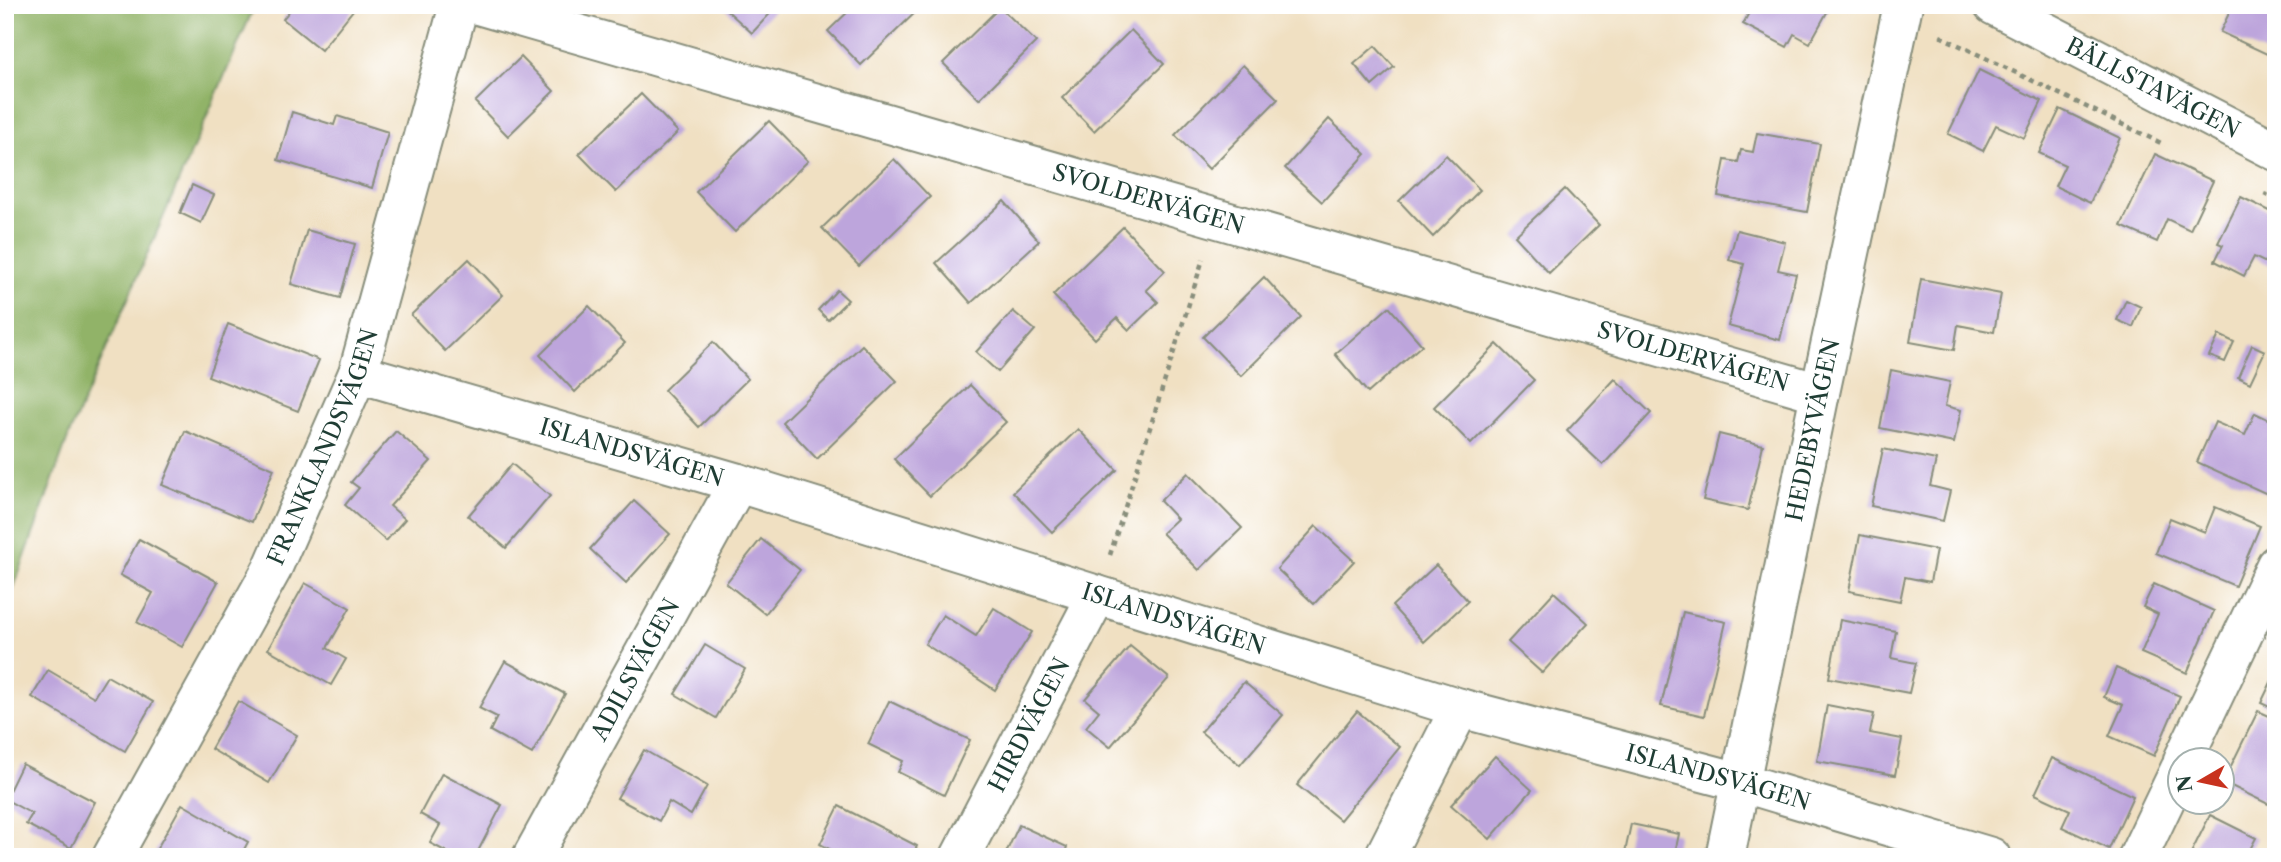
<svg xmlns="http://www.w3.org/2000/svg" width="2281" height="862" viewBox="0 0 2281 862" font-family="'Libre Caslon Text',serif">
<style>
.forest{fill:#91b368;stroke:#58784e;stroke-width:2}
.building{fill:#bda5dc}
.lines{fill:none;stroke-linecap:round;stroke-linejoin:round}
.minor-casing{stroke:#888e7b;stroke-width:42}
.tertiary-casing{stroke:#888e7b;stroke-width:42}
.path{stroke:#888e7b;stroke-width:4.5;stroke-dasharray:5 5;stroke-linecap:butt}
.minor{stroke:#fff;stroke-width:38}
.tertiary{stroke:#fff;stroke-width:38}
.labels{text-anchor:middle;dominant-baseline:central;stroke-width:5;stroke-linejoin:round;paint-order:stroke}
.street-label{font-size:23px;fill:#1f3d34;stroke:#fff}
</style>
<rect width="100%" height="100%" fill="#fff"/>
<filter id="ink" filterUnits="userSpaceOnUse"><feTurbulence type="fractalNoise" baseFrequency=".0143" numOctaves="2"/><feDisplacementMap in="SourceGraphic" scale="14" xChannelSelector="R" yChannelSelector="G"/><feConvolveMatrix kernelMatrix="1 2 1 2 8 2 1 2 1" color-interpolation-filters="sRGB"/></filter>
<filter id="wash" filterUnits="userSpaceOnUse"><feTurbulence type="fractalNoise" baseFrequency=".00686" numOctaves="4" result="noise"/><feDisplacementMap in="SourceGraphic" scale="28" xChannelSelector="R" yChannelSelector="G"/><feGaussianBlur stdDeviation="1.57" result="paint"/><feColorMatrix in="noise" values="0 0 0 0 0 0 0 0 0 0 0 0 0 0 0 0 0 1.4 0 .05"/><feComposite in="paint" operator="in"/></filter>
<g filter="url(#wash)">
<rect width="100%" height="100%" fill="#f0e0c2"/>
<polygon class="forest" points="5,5 255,5 69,435 5,612"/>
<g id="blocks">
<g class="building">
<polygon points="294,5 357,5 321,50 283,19"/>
<polygon points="721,5 778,5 752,33"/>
<polygon points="855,5 923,5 861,65 828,31"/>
<polygon points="1753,5 1831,5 1810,43 1794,34 1787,47 1743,24"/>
<polygon points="2233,5 2264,5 2263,8 2276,14 2276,41 2269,55 2220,32"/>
<polygon points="1000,7 1036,42 979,99 943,63"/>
<polygon points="1131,30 1164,64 1094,131 1062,98"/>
<polygon points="1375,46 1394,67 1372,86 1354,64"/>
<polygon points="521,57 554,91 508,136 475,102"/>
<polygon points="1243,65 1278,99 1209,169 1175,135"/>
<polygon points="1979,70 2042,101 2024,138 1996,125 1983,151 1948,134"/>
<polygon points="641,94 678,132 616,192 579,154"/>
<polygon points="2060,109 2120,138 2090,203 2055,186 2065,165 2039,153"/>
<polygon points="292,112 334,125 337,116 388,132 372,188 278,160"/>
<polygon points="1329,119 1366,154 1322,202 1285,168"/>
<polygon points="769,121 808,161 735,232 696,192"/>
<polygon points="1757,133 1820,144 1807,212 1718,196 1725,160 1738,162 1741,150 1753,152"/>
<polygon points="2155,154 2213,181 2190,230 2167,219 2157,242 2121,226"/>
<polygon points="1446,155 1480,190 1433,237 1399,201"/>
<polygon points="894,159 930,197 859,266 822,228"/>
<polygon points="192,185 214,195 201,223 180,213"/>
<polygon points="1565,189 1599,225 1549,273 1515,236"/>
<polygon points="2241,197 2276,214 2276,268 2254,257 2244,276 2215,261 2223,245 2218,243"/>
<polygon points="1004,201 1039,241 971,303 936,263"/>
<polygon points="1123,227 1165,271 1146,290 1158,302 1129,330 1117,318 1095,339 1053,295"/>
<polygon points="307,230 355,244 340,298 291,284"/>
<polygon points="1737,230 1785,242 1778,270 1796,274 1780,340 1728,326 1744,264 1729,260"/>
<polygon points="469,259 503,295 445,351 411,315"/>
<polygon points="1264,277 1301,317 1241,376 1203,337"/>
<polygon points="1921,279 2001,294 1994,332 1958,325 1954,350 1910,342"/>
<polygon points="837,290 848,300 828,320 818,310"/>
<polygon points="2126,300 2141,307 2133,327 2117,320"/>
<polygon points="589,306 625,343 575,392 540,355"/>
<polygon points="1389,307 1422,345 1368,393 1335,354"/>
<polygon points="1013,311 1035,330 998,372 976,352"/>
<polygon points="228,324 319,360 298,411 208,376"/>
<polygon points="2219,335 2234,342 2225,362 2209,356"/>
<polygon points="713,342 748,379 699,427 664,390"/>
<polygon points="1497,344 1534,380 1471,444 1434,407"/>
<polygon points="862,345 897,381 817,459 782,422"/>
<polygon points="2252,345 2265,351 2250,383 2238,377"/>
<polygon points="1891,370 1950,382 1945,406 1961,410 1954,443 1880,428"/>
<polygon points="1615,379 1651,413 1603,465 1567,431"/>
<polygon points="970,385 1006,422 930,496 894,459"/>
<polygon points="2255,413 2276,423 2276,498 2197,462 2215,422 2245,435"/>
<polygon points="1078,429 1117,470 1052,532 1013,492"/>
<polygon points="185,431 274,469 252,522 162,485"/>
<polygon points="396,431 431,461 390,506 405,519 386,541 345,505 359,488 351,482"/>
<polygon points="1719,434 1763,445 1748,510 1703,500"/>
<polygon points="1883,449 1936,460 1930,486 1950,491 1943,521 1871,506"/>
<polygon points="512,464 550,496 506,548 468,516"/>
<polygon points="1188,473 1242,528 1199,570 1162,533 1177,519 1160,501"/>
<polygon points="634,501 670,534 626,583 590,549"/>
<polygon points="2215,507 2260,526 2235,586 2156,553 2170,518 2205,532"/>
<polygon points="1316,526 1354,561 1314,604 1277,569"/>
<polygon points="1860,535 1936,550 1930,582 1905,577 1900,601 1849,591"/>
<polygon points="139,539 218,582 182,647 137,622 153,593 120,575"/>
<polygon points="761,539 800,570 765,614 726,583"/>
<polygon points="1436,565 1468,601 1424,642 1392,606"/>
<polygon points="305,583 350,608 327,648 346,659 331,685 268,649"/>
<polygon points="2154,584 2214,611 2187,673 2141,653 2158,614 2143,607"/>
<polygon points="1554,592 1588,623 1542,673 1508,642"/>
<polygon points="994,608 1032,632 995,690 925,644 943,615 976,636"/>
<polygon points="1683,612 1726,622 1704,716 1661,706"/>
<polygon points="1840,620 1896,631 1891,658 1916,663 1909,693 1829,678"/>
<polygon points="705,645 745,669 716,718 675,694"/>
<polygon points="1130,646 1169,678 1110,747 1086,727 1099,711 1085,699"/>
<polygon points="505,661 565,694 532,754 490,731 497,717 479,708"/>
<polygon points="2116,668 2180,696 2154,756 2109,736 2123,705 2104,697"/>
<polygon points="48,670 94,697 107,676 153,702 125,751 32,697"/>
<polygon points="2276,672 2276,710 2261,703"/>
<polygon points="1244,682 1283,715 1240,765 1201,732"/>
<polygon points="238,701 297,735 269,783 211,749"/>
<polygon points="889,701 970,740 944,795 898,772 903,761 868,744"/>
<polygon points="1827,705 1874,714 1870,733 1902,739 1895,775 1817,761"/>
<polygon points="1357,711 1400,747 1340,820 1297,785"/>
<polygon points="2258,711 2276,719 2276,790 2268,804 2223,782"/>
<polygon points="644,750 707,786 691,815 669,802 659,821 617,798"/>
<polygon points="1495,756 1532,790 1490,839 1451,805"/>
<polygon points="2052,758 2133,796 2109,849 2062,827 2070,810 2035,794"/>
<polygon points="22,764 95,802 71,848 26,824 32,814 5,799"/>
<polygon points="442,773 502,805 475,857 456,857 430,843 440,825 420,814"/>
<polygon points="182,804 248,842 240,857 211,857 208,855 207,857 164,857 155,852"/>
<polygon points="839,806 917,846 912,857 844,857 820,844"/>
<polygon points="2210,815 2256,838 2246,857 2189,857"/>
<polygon points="1631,824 1679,834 1674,857 1624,857"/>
<polygon points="1019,825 1067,847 1063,857 1004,857"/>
</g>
</g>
</g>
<g filter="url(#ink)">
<use href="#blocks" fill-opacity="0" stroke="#888e7b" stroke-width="2"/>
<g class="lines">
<defs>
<g id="minor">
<path id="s1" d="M478,5l1342,388"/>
<path id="s2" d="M358,373l380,110 722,225 280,74 251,75"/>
<polyline points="2183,760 2276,565"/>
<path id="s3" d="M112,857l160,-288 86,-196 101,-368"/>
<path id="s4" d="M532,857l206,-374"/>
<path id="s5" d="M960,857l137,-262"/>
<polyline points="1384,857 1460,708"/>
<path id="s6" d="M1725,857l95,-464 83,-388"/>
<polyline points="2138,857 2180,769"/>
</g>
<g id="tertiary">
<path id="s7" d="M1993,5l283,146"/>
</g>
</defs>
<use href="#minor" class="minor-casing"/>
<use href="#tertiary" class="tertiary-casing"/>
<g class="path">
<polyline points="1940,36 2165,145"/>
<polyline points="2264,194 2276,199"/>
<polyline points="1110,555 1203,259"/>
</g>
<use href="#minor" class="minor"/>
<use href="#tertiary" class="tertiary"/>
</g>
</g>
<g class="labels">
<g class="street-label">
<text stroke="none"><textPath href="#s7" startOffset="180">BÄLLSTAVÄGEN</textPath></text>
<text stroke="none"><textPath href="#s1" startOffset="698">SVOLDERVÄGEN</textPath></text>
<text stroke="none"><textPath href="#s1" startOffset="1265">SVOLDERVÄGEN</textPath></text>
<text stroke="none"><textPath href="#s6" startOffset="436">HEDEBYVÄGEN</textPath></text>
<text stroke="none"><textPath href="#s3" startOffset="462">FRANKLANDSVÄGEN</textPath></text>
<text stroke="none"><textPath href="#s2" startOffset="285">ISLANDSVÄGEN</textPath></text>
<text stroke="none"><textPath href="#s2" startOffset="852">ISLANDSVÄGEN</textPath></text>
<text stroke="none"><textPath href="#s4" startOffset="214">ADILSVÄGEN</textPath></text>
<text stroke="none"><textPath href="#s5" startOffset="149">HIRDVÄGEN</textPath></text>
<text stroke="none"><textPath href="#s2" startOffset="1419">ISLANDSVÄGEN</textPath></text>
</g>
</g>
<rect width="2281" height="862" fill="none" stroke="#fff" stroke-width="28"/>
<g transform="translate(2201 781) rotate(261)"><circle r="33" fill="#ffffff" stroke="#a5b1ae" stroke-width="2"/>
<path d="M0-5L12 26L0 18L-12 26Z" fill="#c8321e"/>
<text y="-10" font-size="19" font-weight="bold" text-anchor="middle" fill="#1f3d34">N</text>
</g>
</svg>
